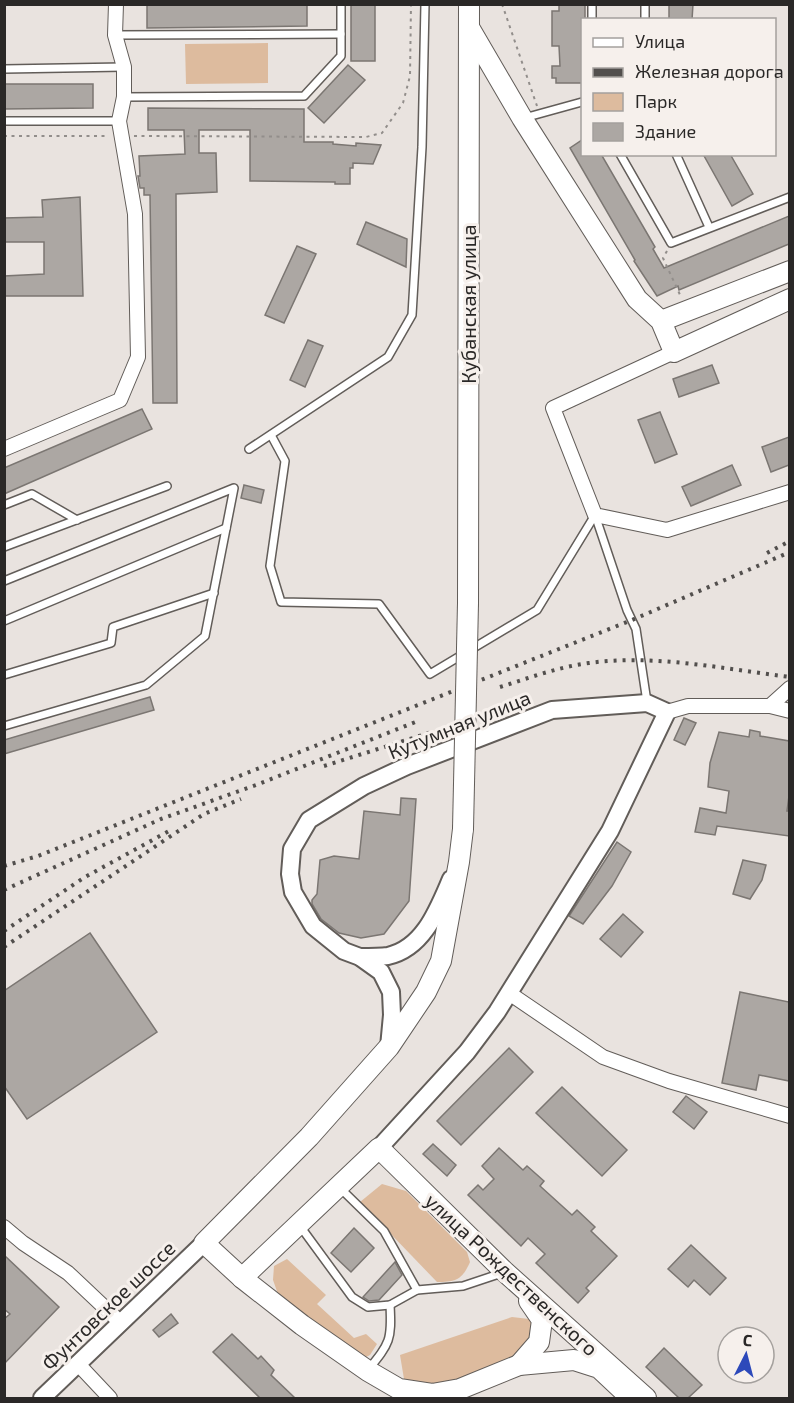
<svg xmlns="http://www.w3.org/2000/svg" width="794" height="1403" viewBox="0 0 794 1403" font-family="'Exo 2',sans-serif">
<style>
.green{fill:#ddbb9e}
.building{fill:#aca7a3;stroke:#7b7672;stroke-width:1.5}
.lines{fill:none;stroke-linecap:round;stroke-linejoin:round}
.service-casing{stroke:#625d59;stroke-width:10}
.minor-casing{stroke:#625d59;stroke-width:16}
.tertiary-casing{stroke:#625d59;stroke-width:20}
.secondary-casing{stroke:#625d59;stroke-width:22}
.path{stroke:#928e8b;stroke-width:2;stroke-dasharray:3 4.5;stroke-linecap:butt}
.service{stroke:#fff;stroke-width:7}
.minor{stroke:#fff;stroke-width:14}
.tertiary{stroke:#fff;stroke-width:16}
.secondary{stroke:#fff;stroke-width:20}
.rail{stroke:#524f4d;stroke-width:4;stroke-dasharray:3 6;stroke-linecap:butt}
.secondary-bridge-casing{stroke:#625d59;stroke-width:22;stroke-linecap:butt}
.secondary-bridge{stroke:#fff;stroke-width:20}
.labels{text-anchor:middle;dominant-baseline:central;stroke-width:6;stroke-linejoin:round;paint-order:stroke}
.street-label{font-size:20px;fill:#2a2827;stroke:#f6f0ec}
</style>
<rect width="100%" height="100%" fill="#e9e3df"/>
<g class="green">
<polygon points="268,43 268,83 186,84 185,44"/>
<path d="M382,1184l24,7 61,61 3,10c-8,18 -14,20 -33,20l-77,-80z"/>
<polygon points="287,1259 326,1295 317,1304 354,1338 366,1334 377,1344 370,1355 360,1360 279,1297 273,1280 274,1266"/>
<polygon points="512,1317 529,1319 536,1332 523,1350 462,1385 405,1385 400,1355"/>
</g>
<g class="building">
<polygon points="147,4 307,4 307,26 147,28"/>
<rect x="351" y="4" width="24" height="57"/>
<polygon points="559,4 585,4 585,20 582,20 582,83 556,83 556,78 552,78 552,66 560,66 559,46 552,46 552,11 559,11"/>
<polygon points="669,4 693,4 692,20 669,20"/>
<polygon points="348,65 365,80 324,123 308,108"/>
<polygon points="4,84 93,84 93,108 4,109"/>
<polygon points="148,108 304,109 304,142 333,142 333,144 356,146 356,143 381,145 373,164 353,163 353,168 350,168 350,184 335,184 335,182 250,181 250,130 199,130 199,153 216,153 217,192 176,194 177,403 153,403 150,195 144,195 144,188 140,188 138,176 140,176 139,156 185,154 184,130 148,130"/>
<polygon points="582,140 582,154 601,154 655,247 653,249 664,268 789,216 789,244 679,290 678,286 657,296 634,261 635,260 570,148"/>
<polygon points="703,154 730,154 753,194 732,206"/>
<polygon points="80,197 83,296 4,296 4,276 44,274 44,242 4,242 4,218 43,217 42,200"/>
<polygon points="366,222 407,239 406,267 357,244"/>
<polygon points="297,246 316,254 284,323 265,315"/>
<polygon points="308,340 323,346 305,387 290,380"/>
<polygon points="712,365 719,383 679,397 673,379"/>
<polygon points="142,409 152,429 4,494 4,468"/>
<polygon points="660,412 677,454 655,463 638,420"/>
<polygon points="789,437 789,465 771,472 762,447"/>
<polygon points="732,465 741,485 691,506 682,487"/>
<polygon points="244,485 264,490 261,503 241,498"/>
<polygon points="150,697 154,710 4,754 4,740"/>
<polygon points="684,718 696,723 685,745 674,740"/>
<polygon points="750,730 760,732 760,736 789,741 789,796 787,811 789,811 789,836 717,826 715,835 695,832 700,808 726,813 729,791 708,787 710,763 719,732 749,737"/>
<polygon points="401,798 416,799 409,901 384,934 361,938 339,933 321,919 312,904 312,900 317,894 320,860 334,856 359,859 364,811 400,815"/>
<polygon points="617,842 631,852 612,886 583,924 569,916"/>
<polygon points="743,860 766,865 762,880 750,899 733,894"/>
<polygon points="623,914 643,932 621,957 600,939"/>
<polygon points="90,933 157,1032 27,1119 4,1086 4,991"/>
<polygon points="740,992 789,1002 789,1081 759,1075 756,1090 722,1083"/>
<polygon points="509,1048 533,1072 461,1145 437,1121"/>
<polygon points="562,1087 627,1150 602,1176 536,1113"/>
<polygon points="686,1096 707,1112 694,1129 673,1112"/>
<polygon points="433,1144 456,1165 447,1176 423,1154"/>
<polygon points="499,1148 523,1170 527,1166 544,1181 540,1186 572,1215 577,1210 595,1227 591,1231 617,1256 586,1288 589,1291 578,1303 536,1263 545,1254 528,1238 521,1246 468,1195 478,1185 483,1190 494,1179 482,1166"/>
<polygon points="354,1228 374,1248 351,1272 331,1253"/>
<polygon points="691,1245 726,1278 710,1295 694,1280 688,1287 668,1269"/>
<polygon points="4,1255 59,1307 4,1364 4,1319 10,1314 4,1309"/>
<polygon points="395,1262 402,1275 379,1300 369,1301 363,1297"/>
<polygon points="171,1314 178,1323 159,1337 153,1330"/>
<polygon points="232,1334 258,1359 261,1356 274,1370 271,1375 295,1398 260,1398 213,1352"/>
<polygon points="664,1348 702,1385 688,1398 679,1398 646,1367"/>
</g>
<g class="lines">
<defs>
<g id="service">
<polyline points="645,4 645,20"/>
<polyline points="592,20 592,4"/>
<polyline points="115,35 341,34"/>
<polyline points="4,69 124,67"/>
<polyline points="124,97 304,96 341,56 341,4"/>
<polyline points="524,118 582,102"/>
<polyline points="4,121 119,121"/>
<polyline points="620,154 671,243 790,197"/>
<polyline points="676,154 709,227"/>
<polyline points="271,435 285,461 270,566 281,602 379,604 430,674 537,610 595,515"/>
<polyline points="249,449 388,357 412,315 422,147 425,4"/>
<polyline points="4,505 32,494 77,520"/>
<polyline points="595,515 627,610 636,629 647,702"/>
<polyline points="4,547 167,486"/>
<polyline points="4,581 234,488 205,636 146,685 4,726"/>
<polyline points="4,621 226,528"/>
<polyline points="4,675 111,643 113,627 214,593"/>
<polyline points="340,1188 384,1231 417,1290"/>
<polyline points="300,1226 352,1297 368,1307 390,1305 417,1290 463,1286 502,1273"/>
<path d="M368,1370c22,-27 24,-30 22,-65"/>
</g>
<g id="minor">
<polyline points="674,352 553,408 595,515 667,530 790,492"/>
<polyline points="4,449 120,400 138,357 135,214 119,121 124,97 124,67 115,35 116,4"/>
<polyline points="770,706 790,711"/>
<polyline points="667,712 688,706 770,706 790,688"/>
<polyline points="509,993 603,1057 669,1081 790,1116"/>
<polyline points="4,1227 23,1243 68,1273 121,1323"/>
<polyline points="78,1364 110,1398"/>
</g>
<g id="tertiary">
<path d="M360,957c9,0 19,0 28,-1 36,-8 50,-47 63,-77"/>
<polyline points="379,1148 467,1052 497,1012 610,831 667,712 647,703 552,710 407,766 364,786 309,820 292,849 290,874 293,892 313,926 344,951 360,957 381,972 391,992 392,1015 389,1047"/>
<polyline points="42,1398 204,1243"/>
</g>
<g id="secondary">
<polyline points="470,29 522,118 637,299 661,321 674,352 790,299"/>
<polyline points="661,321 790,271"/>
<polyline points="468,603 469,4"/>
<polyline points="463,829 459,862 441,961 426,992 389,1047 309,1137 204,1243 242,1278 302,1325 368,1371 399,1389 432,1394 460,1389 519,1365 574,1360 599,1368 631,1398"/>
<polyline points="242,1278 379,1148 505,1272 646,1398"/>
<polyline points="519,1365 539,1342 542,1320 529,1301"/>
</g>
</defs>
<use href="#service" class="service-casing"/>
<use href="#minor" class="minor-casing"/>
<use href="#tertiary" class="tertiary-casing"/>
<use href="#secondary" class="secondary-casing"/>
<g class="path">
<polyline points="502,4 537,106"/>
<polyline points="4,136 108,136"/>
<polyline points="134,136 366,137 382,133 403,103 410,76 411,4"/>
<polyline points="667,251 663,258 681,297"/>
</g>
<use href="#service" class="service"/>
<use href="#minor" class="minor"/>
<use href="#tertiary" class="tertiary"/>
<use href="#secondary" class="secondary"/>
<g class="rail">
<polyline points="767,553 790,541"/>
<path d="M500,687c29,-9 58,-20 89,-24 66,-9 135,6 201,14"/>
<polyline points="324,766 435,731"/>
<polyline points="4,866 38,856 632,620 790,552"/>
<polyline points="4,890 161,819 256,785 418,721"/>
<polyline points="4,931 85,877 169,831"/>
<polyline points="4,947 204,814 241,799"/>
</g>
<defs>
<polyline id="secondary-bridge" points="463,829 468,603"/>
</defs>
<use href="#secondary-bridge" class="secondary-bridge-casing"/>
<use href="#secondary-bridge" class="secondary-bridge"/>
</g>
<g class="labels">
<g class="street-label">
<text transform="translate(468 304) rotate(-90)">Кубанская улица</text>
<text transform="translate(459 724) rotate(-22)">Кутумная улица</text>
<text transform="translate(512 1274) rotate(43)">улица Рождественского</text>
<text transform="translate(108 1305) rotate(-44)">Фунтовское шоссе</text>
</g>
</g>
<rect width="794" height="1403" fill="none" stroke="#2a2827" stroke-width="12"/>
<rect x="581" y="18" width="195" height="138" fill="#f6f0ec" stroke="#a4a09d" stroke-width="1.5"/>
<rect x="593" y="38" width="30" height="9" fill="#ffffff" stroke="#a4a09d" stroke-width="1.5"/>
<text x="635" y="48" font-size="18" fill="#2a2827">Улица</text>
<rect x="593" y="68" width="30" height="9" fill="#524f4d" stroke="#a4a09d" stroke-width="1.5"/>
<text x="635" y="78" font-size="18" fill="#2a2827">Железная дорога</text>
<rect x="593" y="93" width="30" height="18" fill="#ddbb9e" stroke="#a4a09d" stroke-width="1.5"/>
<text x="635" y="108" font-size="18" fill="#2a2827">Парк</text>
<rect x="593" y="123" width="30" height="18" fill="#aca7a3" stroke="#a4a09d" stroke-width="1.5"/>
<text x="635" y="138" font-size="18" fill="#2a2827">Здание</text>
<g transform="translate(746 1355) rotate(6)"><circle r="28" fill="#f6f0ec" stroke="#a4a09d" stroke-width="1.5"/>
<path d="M0-4.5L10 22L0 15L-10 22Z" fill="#2d49ba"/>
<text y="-9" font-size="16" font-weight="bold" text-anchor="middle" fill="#2a2827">С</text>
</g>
</svg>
